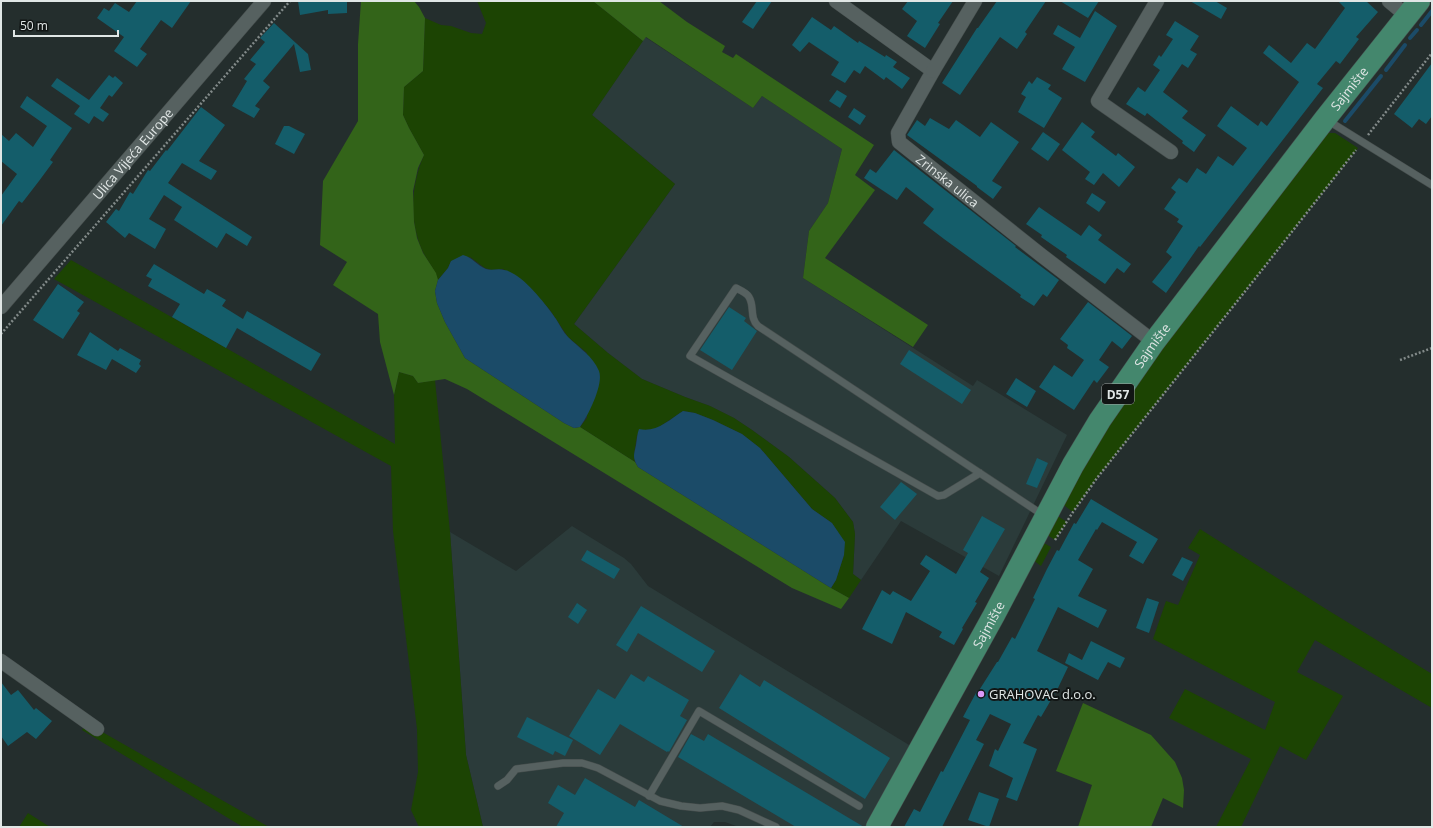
<svg xmlns="http://www.w3.org/2000/svg" width="1433" height="828" viewBox="0 0 1433 828" font-family="'Open Sans',sans-serif">
<style>
.built{fill:#2b3b3a}
.green{fill:#1c4403}
.forest{fill:#336419}
.water{fill:#1b4b68}
.lines{fill:none;stroke-linecap:round;stroke-linejoin:round}
.stream{stroke:#1b4b68;stroke-width:4}
.building{fill:#145d6a}
.service-casing{stroke:#444c4b;stroke-width:8}
.minor-casing{stroke:#444c4b;stroke-width:15}
.primary-casing{stroke:#444c4b;stroke-width:23}
.path{stroke:#828a89;stroke-width:2.5;stroke-dasharray:2 2;stroke-linecap:butt}
.service{stroke:#566160;stroke-width:7}
.minor{stroke:#566160;stroke-width:14}
.primary{stroke:#44876d;stroke-width:22}
.poi-dot{fill:#da9af7;stroke:#111514;stroke-width:1.5}
.labels{text-anchor:middle;dominant-baseline:central;stroke-width:4;stroke-linejoin:round;paint-order:stroke}
.shield{fill:#111514;stroke:#a2a7a6;stroke-width:1}
.shield-label{font-size:12px;font-weight:bold;fill:#e0e6e5}
.street-label{font-size:13px;fill:#e0e6e5;stroke:#111514}
.poi-label{font-size:13px;fill:#e0e6e5;stroke:#111514;text-anchor:start}
</style>
<rect width="100%" height="100%" fill="#242e2d"/>
<g class="built">
<polygon points="645,37 753,108 762,96 842,149 828,203 809,231 803,278 973,386 977,380 1067,435 999,576 901,521 861,580 853,574 855,534 853,522 835,498 789,457 752,430 734,418 710,406 685,397 642,379 608,353 574,324 675,184 592,115"/>
<polygon points="572,526 624,558 631,564 648,586 919,751 877,827 739,827 725,822 714,822 710,827 483,827 466,755 450,532 516,571"/>
</g>
<g class="green">
<path d="M477,1h116l50,40 -51,74 83,69 -101,140 34,29 34,26 43,18 25,9 24,12 18,12 37,27 46,41 18,24 2,12 -2,40 8,6 -12,18 -18,-10 5,-8 8,-25v-13l-12,-19 -20,-14 -52,-61 -18,-14 -29,-14 -18,-7 -12,-2 -27,18 -11,1 -8,5c-1,9 -4,18 -2,27l-55,-35 7,-9v-65l-19,-16 -18,-27 -18,-20 -29,-21 -11,1 -7,-2 -15,-11 -19,4 -3,7 -10,12c-3,-11 -11,-19 -16,-30 -13,-30 -11,-65 2,-95l-15,-27 -6,-13 1,-28 19,-16 2,-53 16,7 10,1 20,7 11,1 4,-11z"/>
<polygon points="1327,133 1335,133 1358,148 1258,275 1097,478 1073,512 1061,503 1143,370"/>
<polygon points="71,260 395,444 394,395 399,372 413,376 418,383 435,380 450,532 466,755 483,827 419,827 411,810 418,772 417,729 393,531 391,466 54,279"/>
<polygon points="1056,515 1067,522 1055,540 1046,534"/>
<polygon points="1200,529 1326,609 1432,674 1432,708 1315,640 1297,672 1343,696 1306,760 1280,746 1241,827 1216,827 1251,759 1169,718 1185,689 1265,730 1275,702 1153,639 1166,601 1178,605 1200,555 1188,548"/>
<polygon points="1042,542 1051,547 1041,566 1032,559"/>
<polygon points="88,722 97,729 269,827 243,827 82,730"/>
<polygon points="28,813 50,827 19,827"/>
</g>
<g class="forest">
<polygon points="361,1 414,1 419,7 425,18 423,71 404,87 403,115 409,128 424,155 418,168 413,191 414,222 417,238 423,253 436,273 438,280 435,291 437,303 445,322 465,358 564,423 574,428 580,427 635,462 638,467 831,588 849,598 841,609 792,588 467,389 445,379 418,383 413,376 399,372 394,395 380,342 378,314 333,285 347,262 320,245 323,181 358,121 358,44"/>
<polygon points="593,1 659,1 687,22 725,46 722,52 733,58 736,54 874,145 855,175 875,190 825,258 928,325 913,347 803,278 809,231 828,203 842,149 762,96 753,108 646,37 643,41"/>
<polygon points="1083,703 1151,735 1175,762 1182,778 1184,790 1183,808 1163,798 1151,827 1078,827 1092,785 1056,771"/>
</g>
<g class="water">
<path d="M463,255c11,3 13,10 23,14 6,2 12,-1 18,1 3,0 6,2 8,3 15,7 35,33 44,46 4,6 7,13 12,18 11,11 25,19 31,34 5,13 -11,45 -19,56l-6,1 -10,-5 -99,-65 -20,-36 -8,-19 -2,-12 3,-11 10,-12 3,-7z"/>
<path d="M683,411l12,2 18,7 29,14 18,14 52,61 20,14 13,19 -1,13 -8,25 -5,8 -193,-121c-6,-10 -4,-12 -2,-22 1,-6 1,-11 3,-16 17,4 30,-9 44,-18z"/>
</g>
<g class="lines">
<g class="stream">
<polyline points="1421,25 1432,11"/>
<polyline points="1410,38 1417,30"/>
<polyline points="1386,70 1405,45"/>
<polyline points="1345,121 1381,76"/>
</g>
</g>
<g class="building">
<polygon points="137,1 191,1 172,28 161,20 140,49 147,54 137,67 114,51 124,37 97,18 104,8 109,11 115,3 129,12"/>
<polygon points="298,1 347,1 347,13 328,14 328,10 300,15"/>
<polygon points="757,1 772,1 753,29 742,22"/>
<polygon points="908,1 953,1 938,23 940,24 925,48 907,36 917,21 902,9"/>
<polygon points="997,1 1046,1 1025,32 1027,34 1017,49 1000,37 960,95 942,83 977,28 978,28"/>
<polygon points="1060,1 1099,1 1088,18"/>
<polygon points="1190,1 1215,1 1227,8 1221,19"/>
<polygon points="1338,1 1366,1 1378,12 1356,37 1359,39 1340,64 1336,61 1317,84 1323,88 1200,247 1199,246 1166,293 1152,282 1172,257 1166,252 1183,226 1177,222 1179,219 1164,209 1176,192 1171,188 1179,178 1187,183 1197,168 1206,174 1218,156 1233,166 1247,148 1217,126 1231,106 1258,126 1261,121 1267,126 1299,82 1263,53 1269,45 1291,63 1307,43 1315,49 1345,8"/>
<polygon points="1095,11 1117,26 1085,82 1062,69 1075,47 1053,34 1058,25 1080,38"/>
<polygon points="812,17 831,30 834,26 858,43 859,41 885,57 886,55 897,62 893,67 910,78 902,89 886,77 884,80 865,66 860,74 854,70 845,83 831,75 839,62 809,42 800,52 792,45"/>
<polygon points="1175,21 1199,36 1190,50 1197,54 1188,68 1182,64 1163,92 1188,111 1182,118 1206,135 1194,152 1182,143 1183,141 1147,113 1145,116 1126,104 1138,87 1145,92 1160,70 1153,65 1159,55 1161,57 1173,39 1166,35"/>
<polygon points="274,23 308,54 311,70 300,72 294,44 263,81 270,87 255,106 260,109 254,118 232,106 247,81 244,79 256,64 250,60 265,42 260,38"/>
<polygon points="1432,63 1432,116 1426,124 1419,119 1412,128 1394,114"/>
<polygon points="109,75 113,78 115,76 123,83 112,97 109,95 100,108 109,114 103,122 94,116 89,124 74,114 80,106 51,86 57,78 89,100"/>
<polygon points="1037,77 1051,85 1048,89 1062,98 1044,128 1018,112 1026,97 1021,94 1029,81 1032,84"/>
<polygon points="837,90 847,96 840,108 829,101"/>
<polygon points="27,96 72,128 50,160 53,162 39,181 22,203 19,201 1,226 1,196 17,174 1,161 1,134 9,141 16,133 33,147 47,126 20,107"/>
<polygon points="201,107 225,125 199,161 217,171 211,180 182,163 168,183 252,237 247,246 226,233 217,248 174,220 182,207 164,195 149,219 166,229 155,249 129,233 125,238 106,222 116,209 119,211 130,192 133,194 148,170 150,171 166,150 167,151"/>
<polygon points="854,108 866,116 860,125 848,117"/>
<polygon points="930,118 949,129 956,120 980,137 991,122 1019,142 992,181 1002,187 993,199 977,187 977,186 907,135 917,120 925,126"/>
<polygon points="1082,122 1095,132 1091,137 1116,156 1118,153 1135,167 1119,187 1103,173 1094,185 1085,179 1090,172 1062,150"/>
<polygon points="284,126 289,126 305,134 294,154 275,144"/>
<polygon points="1043,132 1060,144 1048,161 1031,149"/>
<polygon points="894,150 1016,246 1015,247 1059,280 1047,297 1043,294 1034,306 1020,297 1021,295 944,239 923,223 934,209 906,187 897,200 864,178 870,169 876,173"/>
<polygon points="1092,193 1106,202 1099,212 1086,203"/>
<polygon points="1039,207 1081,236 1089,225 1102,235 1098,240 1131,264 1124,273 1117,268 1105,284 1066,257 1067,255 1041,237 1042,235 1026,224"/>
<polygon points="154,264 204,294 207,289 226,300 222,306 243,319 247,311 321,354 311,371 237,328 226,348 172,317 180,304 148,286 152,279 146,276"/>
<polygon points="58,284 84,302 77,311 80,313 63,339 33,320"/>
<polygon points="1088,302 1132,336 1122,349 1112,341 1099,360 1109,367 1097,383 1094,380 1074,410 1039,387 1054,365 1072,377 1084,360 1067,348 1068,345 1060,339"/>
<polygon points="729,307 746,318 744,321 757,331 732,370 700,350"/>
<polygon points="90,332 118,351 120,348 141,360 139,364 141,366 136,373 112,359 106,370 77,355"/>
<polygon points="909,350 971,390 962,404 900,364"/>
<polygon points="1016,378 1036,391 1027,407 1006,394"/>
<polygon points="1037,458 1048,463 1037,488 1026,484"/>
<polygon points="901,482 917,494 895,520 880,507"/>
<polygon points="1091,499 1158,539 1143,564 1129,556 1137,542 1102,522 1097,530 1096,529 1078,560 1093,569 1078,596 1107,610 1098,628 1058,607 1037,651 1068,667 1058,688 1041,717 1038,715 1023,743 1037,749 1017,801 1006,797 1013,778 989,766 995,749 998,751 1011,724 990,714 976,740 984,744 942,827 904,827 914,809 920,812 941,771 943,772 970,720 963,717 977,691 978,692 997,662 998,662 1012,637 1015,639 1035,599 1033,598 1047,569 1057,550 1059,551 1074,523 1076,524"/>
<polygon points="982,516 1005,529 980,572 989,578 975,602 977,603 962,628 963,629 954,645 939,637 942,632 906,612 892,644 862,629 882,590 890,595 893,591 911,601 930,571 920,564 926,555 956,574 968,553 963,550"/>
<polygon points="587,550 620,569 614,579 581,560"/>
<polygon points="1182,557 1193,562 1183,581 1172,575"/>
<polygon points="1147,598 1159,602 1149,633 1136,628"/>
<polygon points="577,603 587,610 578,624 568,617"/>
<polygon points="641,606 715,651 702,672 638,633 627,652 616,645"/>
<polygon points="1091,641 1125,658 1120,668 1108,662 1098,680 1065,663 1069,653 1082,660"/>
<polygon points="631,674 644,682 648,676 689,700 680,716 687,720 669,752 668,751 667,752 620,724 600,755 569,736 598,689 615,699"/>
<polygon points="740,674 760,687 764,680 890,758 865,799 719,708"/>
<polygon points="1,682 11,695 18,690 34,710 36,708 52,721 36,739 27,732 8,746 1,736"/>
<polygon points="527,717 573,740 565,756 555,751 553,755 517,737"/>
<polygon points="691,734 704,741 708,734 864,827 796,827 678,757"/>
<polygon points="585,778 635,807 639,800 684,827 556,827 564,813 548,803 558,785 575,795"/>
<polygon points="979,792 999,799 989,827 968,820"/>
</g>
<g class="lines">
<defs>
<g id="service">
<polyline points="1327,120 1432,185"/>
<path d="M980,473l-36,22 -6,1 -248,-140 46,-68c4,2 11,5 13,9 6,10 0,20 9,29l285,189"/>
<polyline points="498,786 507,780 516,769 563,763 582,763 598,768 660,801 681,806 700,808 722,806 739,810 776,827"/>
<polyline points="649,796 699,711 859,806"/>
</g>
<g id="minor">
<path id="s1" d="M836,1l97,70 -35,62 1,9 142,113 113,87"/>
<polyline points="1157,1 1098,101 1171,152"/>
<polyline points="1389,1 1407,16"/>
<polyline points="933,71 975,1"/>
<path id="s2" d="M1,307l263,-306"/>
<polyline points="1,661 97,729"/>
</g>
<g id="primary">
<path id="s3" d="M877,827l117,-212 79,-150 27,-45 54,-78 171,-223 94,-118"/>
</g>
</defs>
<use href="#service" class="service-casing"/>
<use href="#minor" class="minor-casing"/>
<use href="#primary" class="primary-casing"/>
<g class="path">
<polyline points="1368,135 1432,53"/>
<polyline points="1,334 290,1"/>
<polyline points="1400,360 1432,348"/>
<polyline points="1055,540 1073,512 1097,478 1258,275 1356,150"/>
</g>
<use href="#service" class="service"/>
<use href="#minor" class="minor"/>
<use href="#primary" class="primary"/>
</g>
<circle class="poi-dot" cx="981" cy="694" r="4"/>
<g class="labels">
<rect class="shield" x="1102" y="384" width="32" height="20" rx="3"/>
<g class="shield-label">
<text x="1118" y="394">D57</text>
</g>
<g class="street-label">
<text stroke="none"><textPath href="#s3" startOffset="879">Sajmište</textPath></text>
<text stroke="none"><textPath href="#s2" startOffset="202">Ulica Vijeća Europe</textPath></text>
<text stroke="none"><textPath href="#s1" startOffset="262">Zrinska ulica</textPath></text>
<text stroke="none"><textPath href="#s3" startOffset="555">Sajmište</textPath></text>
<text stroke="none"><textPath href="#s3" startOffset="231">Sajmište</textPath></text>
</g>
<g class="poi-label">
<text x="989" y="694">GRAHOVAC d.o.o.</text>
</g>
</g>
<rect width="1433" height="828" fill="none" stroke="#e0e6e5" stroke-width="4"/>
<path d="M14 30v6h104v-6" fill="none" stroke="#e0e6e5" stroke-width="2"/>
<text x="20" y="30" font-size="12" fill="#e0e6e5" stroke="#111514" stroke-width="3" paint-order="stroke">50 m</text>
</svg>
